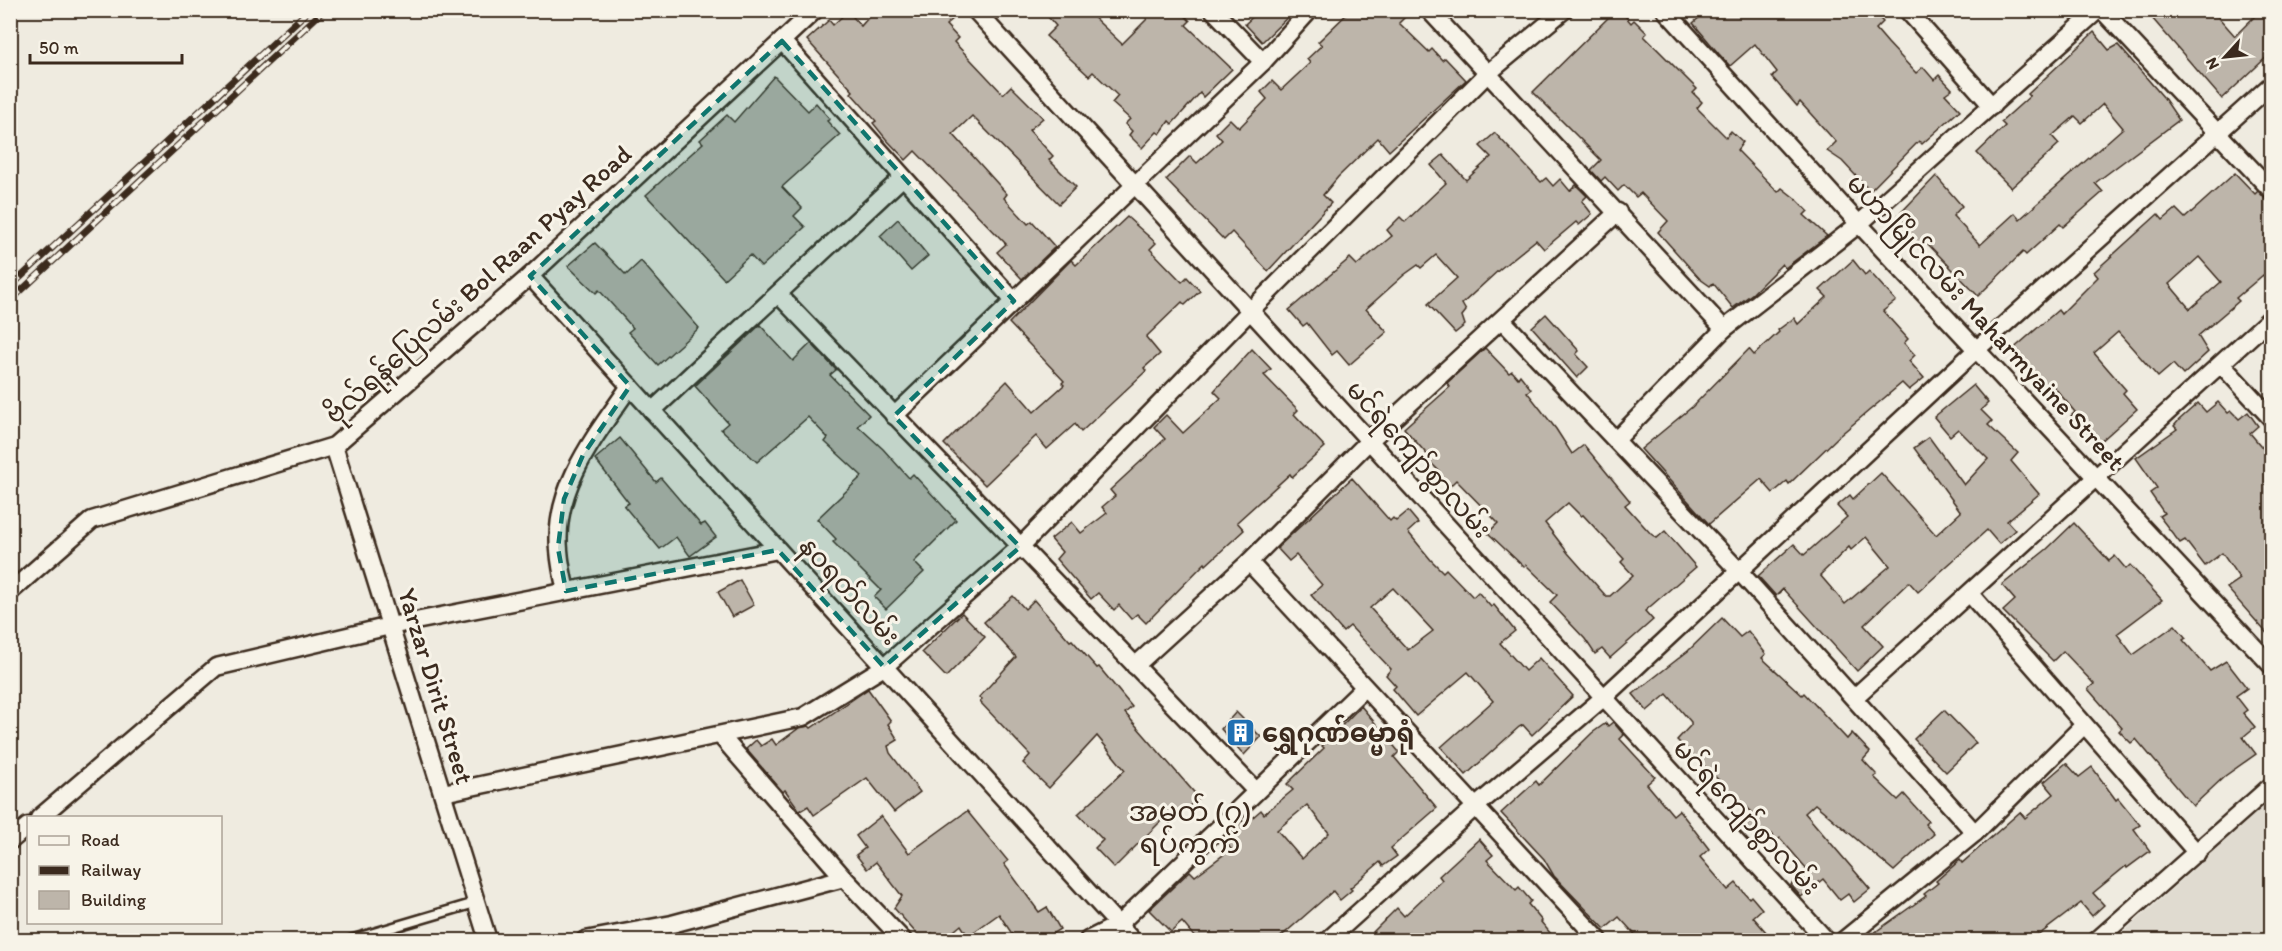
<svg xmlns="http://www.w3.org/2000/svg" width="2282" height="951" viewBox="0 0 2282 951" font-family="Itim,'Noto Sans Myanmar',sans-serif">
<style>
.built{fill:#e0dbd0}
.building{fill:#bdb5aa;stroke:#3b2a1e;stroke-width:1.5;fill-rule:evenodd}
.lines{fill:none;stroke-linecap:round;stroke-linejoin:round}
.service-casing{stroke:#3b2a1e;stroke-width:13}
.minor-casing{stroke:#3b2a1e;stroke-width:21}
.service{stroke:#f7f3e8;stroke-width:8}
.minor{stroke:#f7f3e8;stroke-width:16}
.rail-casing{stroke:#3b2a1e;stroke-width:7}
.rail{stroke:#f7f3e8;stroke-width:4.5;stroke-dasharray:14;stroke-linecap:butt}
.marked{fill:#0f766e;fill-opacity:0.2;stroke:#0f766e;stroke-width:4.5;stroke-dasharray:12 8;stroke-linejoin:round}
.labels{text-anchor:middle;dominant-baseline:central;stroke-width:6;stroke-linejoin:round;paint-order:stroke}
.street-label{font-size:26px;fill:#3b2a1e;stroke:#f7f3e8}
.poi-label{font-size:26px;font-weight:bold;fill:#3b2a1e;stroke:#f7f3e8;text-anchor:start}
.quarter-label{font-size:28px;fill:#3b2a1e;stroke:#f7f3e8}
</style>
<rect width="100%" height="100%" fill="#efebe0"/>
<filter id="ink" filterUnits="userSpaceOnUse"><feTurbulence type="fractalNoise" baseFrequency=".0167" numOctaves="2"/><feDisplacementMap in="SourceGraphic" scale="12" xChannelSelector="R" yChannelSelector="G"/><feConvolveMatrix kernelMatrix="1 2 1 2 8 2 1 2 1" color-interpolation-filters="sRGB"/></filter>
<g filter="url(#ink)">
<polygon class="built" points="2271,800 2271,940 2115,940"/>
<g class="building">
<polygon points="875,10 963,10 946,25 958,38 954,42 1003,94 1011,86 1043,118 1029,130 1053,156 1049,160 1076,187 1059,204 972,116 953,134 1007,194 1004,198 1028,224 1032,221 1055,247 1022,279 997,252 1006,244 915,151 906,160 886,139 873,123 876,121 851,93 853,91 807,40 829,20 833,25 848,11 861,26"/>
<polygon points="1042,10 1086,10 1122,44 1147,19 1139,10 1180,10 1190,21 1186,25 1232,69 1203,97 1200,93 1172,124 1169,121 1160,134 1157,132 1142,148 1129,135 1132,131 1125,124 1130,119 1112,103 1118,96 1093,72 1089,76 1046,36 1056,26"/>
<polygon points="1260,10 1295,10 1262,42 1245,24"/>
<polygon points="1351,10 1412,10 1399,23 1429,52 1432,49 1442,60 1445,58 1466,80 1389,151 1378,138 1338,177 1323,195 1331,203 1268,271 1232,232 1224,240 1166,180 1190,156 1197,163 1222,140 1216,133 1230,119 1239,128 1267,99 1261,92 1272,81 1281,90 1310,63 1307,59 1322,45 1318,42"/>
<polygon points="1616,10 1620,10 1631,23 1634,20 1647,33 1644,36 1697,89 1693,93 1702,102 1697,108 1726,137 1731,131 1743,142 1737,150 1778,192 1782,188 1796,199 1808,211 1804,215 1827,236 1785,268 1782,264 1753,293 1733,308 1713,283 1710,286 1700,279 1658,232 1668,221 1641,193 1636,197 1624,185 1618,191 1605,177 1601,181 1591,170 1601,160 1533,92"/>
<polygon points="1708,10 1872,10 1883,22 1876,29 1888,43 1916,73 1923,67 1934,80 1939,75 1952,89 1945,94 1960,110 1922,144 1919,141 1870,191 1842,161 1827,151 1836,142 1800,102 1797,106 1772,77 1777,72 1755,44 1730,66 1719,54 1693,23"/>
<polygon points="2145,10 2212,10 2235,36 2261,10 2271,10 2271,53 2222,99"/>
<polygon points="2094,32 2109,50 2118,45 2164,98 2179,120 2095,183 2103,192 2063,227 2060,224 2026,255 2023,252 1978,296 1926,242 1919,248 1892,222 1936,176 1962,206 1953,216 1980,245 2015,213 2020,219 2123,128 2103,104 2082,123 2075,116 2052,136 2059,144 2011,188 1977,153 2005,126 2001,122 2030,96 2028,94"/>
<polygon points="774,76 808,111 816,103 830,119 827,121 840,135 782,187 802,208 794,216 805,227 761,267 750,255 724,279 646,195 703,143 700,140 727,115 734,122"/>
<polygon points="1495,133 1541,182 1546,178 1553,186 1560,179 1570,191 1576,185 1587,196 1582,201 1592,214 1579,225 1576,222 1544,249 1536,240 1500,269 1462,304 1466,311 1462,316 1465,325 1455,333 1428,304 1457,278 1436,255 1421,268 1418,265 1404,275 1366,309 1387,332 1349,365 1337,351 1332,355 1307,323 1303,326 1289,310 1350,258 1357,265 1392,236 1387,230 1400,217 1405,222 1446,183 1431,165 1443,155 1466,180 1491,157 1480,146"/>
<path d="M2235,173l20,21 3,-3 13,14v79l-8,-9 -27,23 3,3 -41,35 10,16 -25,23 -10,-11 -15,13 -40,-45 -24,21 32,37 -3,3 14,16 -38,34 -28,-27 4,-4 -25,-30 -7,6 -32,-37 47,-41 3,4 37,-37 -4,-5 64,-58 5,6 13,-11 9,9zM2199,257l22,25 -31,27 -21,-25z"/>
<polygon points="1127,217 1156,243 1150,249 1182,282 1187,277 1200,291 1185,305 1182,302 1146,337 1160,354 1144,368 1146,371 1081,432 1075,424 1047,449 1036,436 985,485 944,444 1007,381 1034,412 1064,385 1062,383 1064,381 1009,323 1071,260 1076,265"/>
<polygon points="898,219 928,256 911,271 880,236"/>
<polygon points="595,243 626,275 641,261 699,328 658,365 628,332 633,328 599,290 596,293 568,266"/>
<polygon points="1853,260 1865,275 1869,271 1896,301 1883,311 1908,339 1904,343 1915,355 1909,361 1924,378 1909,390 1902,383 1839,436 1789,484 1787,481 1773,493 1761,479 1709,524 1641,449 1692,407 1749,349 1754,355 1779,332 1778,330 1794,318 1798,324 1827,297 1820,290"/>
<polygon points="1546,314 1579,351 1576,354 1588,367 1577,378 1532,327"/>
<polygon points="760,325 793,361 811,343 836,370 830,375 869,415 858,426 883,449 909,478 913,474 956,520 914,562 924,572 886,609 874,597 881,590 833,542 836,539 817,519 862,476 825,442 828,438 808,417 757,462 721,429 728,423 695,386"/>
<path d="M1485,348l24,25 3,-2 6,7 2,-3 11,14 -4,3 29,37 16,25 12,-9 46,56 -5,4 26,29 6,4 8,-7 31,36 -51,44 8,9 -43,38 -8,-9 -7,5 -10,-15 -35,-37 7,-7 -31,-30 -2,2 -36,-34 10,-10 -42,-43 -8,8 -12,-15 3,-2 -10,-10 2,-2 -27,-31 46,-41 -3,-4zM1568,503l13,13 2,-1 41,44 -3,3 12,13 -23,21h-4l-38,-43 -23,-30z"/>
<polygon points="1252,349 1271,369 1264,375 1298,410 1294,414 1325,447 1292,477 1290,474 1237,522 1244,530 1206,565 1205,563 1146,623 1137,614 1131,619 1119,605 1114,610 1098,593 1091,599 1056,559 1062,552 1051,539 1072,522 1081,533 1107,513 1102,507 1115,496 1110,490 1165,439 1154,427 1166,415 1183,433 1221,398 1214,391"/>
<path d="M1973,385l15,18 -7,7 11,11 -4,4 30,28 -7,8 28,33 -32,27 8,9 -16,14 -12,-14 -69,62 -9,-10 -45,43 19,21 -26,25 -74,-82 -7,7 -18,-20 36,-32 10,11 43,-38 -10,-11 13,-11 3,4 28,-26 55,62 25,-23 -47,-64 15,-11 35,48 24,-26 -30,-30 -8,7 -16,-19zM1866,537l24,29 -45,38 -25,-29 29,-28 2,3z"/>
<polygon points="2218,402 2228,413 2231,411 2239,419 2248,412 2258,426 2250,433 2271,458 2271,638 2227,588 2240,579 2222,553 2205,566 2185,540 2180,543 2159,516 2164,513 2150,493 2157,488 2136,458 2177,429 2174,426 2179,420 2198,403 2206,412"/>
<polygon points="620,438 656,482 661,478 701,525 705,523 716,537 690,556 676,537 660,549 624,506 629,503 595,459"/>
<path d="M1352,478l38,43 3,-3 3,3 12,-10 10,12 -10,9 23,28 12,12 3,-3 27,28 5,-5 13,15 3,-2 21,26 -15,12 25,28 14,-13 34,38 -41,39 -9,-10 -4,2 -53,48 -25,-28 52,-46 -25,-29 -52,44 -23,-27 3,-3 -10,-11 5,-6 -41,-43 -7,6 -32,-37 11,-10 -26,-30 -7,6 -12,-13zM1393,588l40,43 -25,19 -38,-42z"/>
<polygon points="2074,523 2109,561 2115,556 2126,569 2130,565 2162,600 2117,634 2133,655 2175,625 2186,638 2183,640 2210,671 2226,661 2247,688 2236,696 2247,710 2243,713 2255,727 2243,737 2256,754 2225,776 2193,806 2136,739 2131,743 2119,731 2122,728 2088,689 2094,684 2063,651 2053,661 2003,611 2015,600 2002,585 2047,549"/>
<polygon points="740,580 754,605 732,617 718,592"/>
<polygon points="1013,596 1025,609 1034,600 1070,641 1072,640 1097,668 1099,667 1132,707 1125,713 1199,798 1176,817 1171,811 1114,868 1095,848 1103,840 1078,814 1125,770 1097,736 1049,788 1023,763 1030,755 980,702 982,699 979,697 1016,657 984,622"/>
<polygon points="962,613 985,637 946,677 922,652"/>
<polygon points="1722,618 1740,637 1748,631 1766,654 1762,658 1802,695 1804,693 1847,739 1852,733 1870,752 1863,760 1877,775 1874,777 1898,800 1904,794 1928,821 1925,824 1934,834 1894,871 1815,804 1805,813 1870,889 1854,902 1848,894 1840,900 1823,879 1801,897 1791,885 1807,869 1780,838 1777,841 1772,834 1763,844 1757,841 1745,826 1755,815 1677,740 1691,725 1691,722 1667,694 1647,711 1633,694 1688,651"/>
<polygon points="868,689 891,721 888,724 898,740 888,746 890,753 920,792 894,812 867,778 814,815 808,806 800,811 785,790 783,792 746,749 756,740 761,746 772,739 776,745 799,728 809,726 811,728"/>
<path d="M1361,706l38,46 -5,5 43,51 -46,40 6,8 -14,10 -3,-4 -30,26 2,2 -12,10 -7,-9 -56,49h-80l-15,-18 -11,10 -22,-22 41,-39 5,5 36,-27 -4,-5 8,-7 -5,-6 12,-11 3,4 16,-14 3,4 29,-24 -6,-6 37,-36 -2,-2zM1307,805l22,28 -27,26 -25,-29z"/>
<polygon points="1944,710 1976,743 1946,772 1914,739"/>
<polygon points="1236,712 1261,737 1244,755 1221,729"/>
<polygon points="1613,722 1624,735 1620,739 1655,777 1647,784 1673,815 1679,810 1709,849 1700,857 1728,890 1736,883 1749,898 1751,896 1762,909 1753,917 1773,940 1652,940 1647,935 1640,940 1619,917 1605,929 1554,876 1544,859 1501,813 1536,781 1539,785 1592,733 1606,723 1608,726"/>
<polygon points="2066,763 2079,777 2092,767 2116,800 2118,798 2140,825 2134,829 2150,851 2127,868 2126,866 2093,893 2104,905 2092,916 2081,903 2032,940 1864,940 1926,896 1924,894 1938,883 1936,881 1960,860 1962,863 2020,812 2025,818 2054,794 2044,782"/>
<polygon points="967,811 1008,861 1004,864 1039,912 1047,907 1060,929 1042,940 1016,940 999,914 968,936 961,925 943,940 938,940 932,933 922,940 894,908 902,896 876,862 867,869 856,855 865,848 856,836 881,816 909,853"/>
<polygon points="1479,839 1493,855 1487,860 1516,890 1519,887 1531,901 1528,904 1542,921 1541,922 1556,940 1381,940 1373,932 1397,908 1404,916 1442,880 1439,876"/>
</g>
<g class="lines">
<defs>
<polyline id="service" points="350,940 475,903"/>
<g id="minor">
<polyline points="975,10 1826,940"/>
<polyline points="1213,10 1263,62"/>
<polyline points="1429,10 1724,329"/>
<polyline points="1665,10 1859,224 2272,666"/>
<polyline points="1907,10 1992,106"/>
<polyline points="2102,10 2272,191"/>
<polyline points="782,41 1014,301"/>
<polyline points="530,276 1132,940"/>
<polyline points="778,294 1255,790"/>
<polyline points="1502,320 1738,570 1975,833"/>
<polyline points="2221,364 2272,419"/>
<polyline points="652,411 902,178"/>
<polyline points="894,416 1263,62 1310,10"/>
<polyline points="1617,439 1724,329 1859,224 2098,10"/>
<polyline points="334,446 488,940"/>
<polyline points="1249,562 1599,940"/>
<path d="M566,591c-3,-13 -6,-27 -7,-41 -6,-63 38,-116 71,-164"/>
<polyline points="10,592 92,520 334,446 530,276 815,10"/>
<polyline points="1970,594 2197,853"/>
<polyline points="1135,666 1249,562 1369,441 1618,212"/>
<polyline points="1855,697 2272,317"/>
<polyline points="720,735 844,878 903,940"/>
<polyline points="443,793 803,717 884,667 1020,547 1250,311 1487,74 1564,10"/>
<polyline points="39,818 216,667 390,626 778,550"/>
<polyline points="10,841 28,826"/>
<polyline points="585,940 672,924 844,878"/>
<polyline points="1088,940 1118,925 1364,688"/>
<polyline points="1328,940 1474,808 1603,698 1976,350 2272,84"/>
<polyline points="1844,940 1975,833 2084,725"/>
<polyline points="2097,940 2272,785"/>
</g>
</defs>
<use href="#service" class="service-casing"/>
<use href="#minor" class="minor-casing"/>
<use href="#service" class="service"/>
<use href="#minor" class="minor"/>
<defs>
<g id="rail">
<polyline points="10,287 309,10"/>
<polyline points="10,301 324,10"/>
</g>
</defs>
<use href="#rail" class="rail-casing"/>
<use href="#rail" class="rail"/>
</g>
</g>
<path class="marked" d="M782,41l232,260 -120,115 126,131 -136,120 -106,-117 -212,41 -8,-43 6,-49 19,-44 47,-69 -100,-110z"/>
<defs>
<symbol id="building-square" viewBox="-11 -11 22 22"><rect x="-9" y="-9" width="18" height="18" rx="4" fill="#1f6fb2" stroke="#f7f3e8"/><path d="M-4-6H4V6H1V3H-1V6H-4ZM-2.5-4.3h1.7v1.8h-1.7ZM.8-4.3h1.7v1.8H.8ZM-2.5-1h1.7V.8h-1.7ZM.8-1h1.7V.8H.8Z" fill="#fff"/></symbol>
</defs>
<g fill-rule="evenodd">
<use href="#building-square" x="1224" y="716" width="33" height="33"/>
</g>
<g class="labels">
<g class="street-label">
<text transform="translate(478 284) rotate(-42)">ဗိုလ်ရန်ပြေလမ်း Bol Raan Pyay Road</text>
<text transform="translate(1986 322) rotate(47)">မဟာမြိုင်လမ်း Maharmyaine Street</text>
<text transform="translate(1419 459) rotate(48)">မင်ရဲကျော်စွာလမ်း</text>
<text transform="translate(850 591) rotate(48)">နဝရတ်လမ်း</text>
<text transform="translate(436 686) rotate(73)">Yarzar Dirit Street</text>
<text transform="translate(1747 817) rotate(47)">မင်ရဲကျော်စွာလမ်း</text>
</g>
<g class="poi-label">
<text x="1262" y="733">ရွှေဂုဏ်ဓမ္မာရုံ</text>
</g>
<g class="quarter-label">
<text x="1190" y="811">အမှတ် (၇)<tspan x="1190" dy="32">ရပ်ကွက်</tspan></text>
</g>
</g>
<rect width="2282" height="951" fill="none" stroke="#f7f3e8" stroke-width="36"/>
<rect x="18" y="18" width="2246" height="915" fill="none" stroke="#3b2a1e" stroke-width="2" filter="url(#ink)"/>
<rect x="27" y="816" width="195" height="108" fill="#f7f3e8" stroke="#aca397" stroke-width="1.5"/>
<rect x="39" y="836" width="30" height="9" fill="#f7f3e8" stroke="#aca397" stroke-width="1.5"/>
<text x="81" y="846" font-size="18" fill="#3b2a1e">Road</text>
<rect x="39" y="866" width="30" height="9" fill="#3b2a1e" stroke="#aca397" stroke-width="1.5"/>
<text x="81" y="876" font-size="18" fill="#3b2a1e">Railway</text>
<rect x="39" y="891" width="30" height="18" fill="#bdb5aa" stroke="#aca397" stroke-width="1.5"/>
<text x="81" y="906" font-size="18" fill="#3b2a1e">Building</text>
<g transform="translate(2225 57) rotate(243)" stroke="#f7f3e8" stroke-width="4.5" paint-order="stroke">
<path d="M0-4.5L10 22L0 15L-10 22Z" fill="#3b2a1e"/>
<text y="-9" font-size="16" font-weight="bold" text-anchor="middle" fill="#3b2a1e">N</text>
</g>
<path d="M30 54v9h152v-9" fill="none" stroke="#3b2a1e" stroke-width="3"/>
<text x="39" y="54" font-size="18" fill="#3b2a1e" stroke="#f7f3e8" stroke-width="4.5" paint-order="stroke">50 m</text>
</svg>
